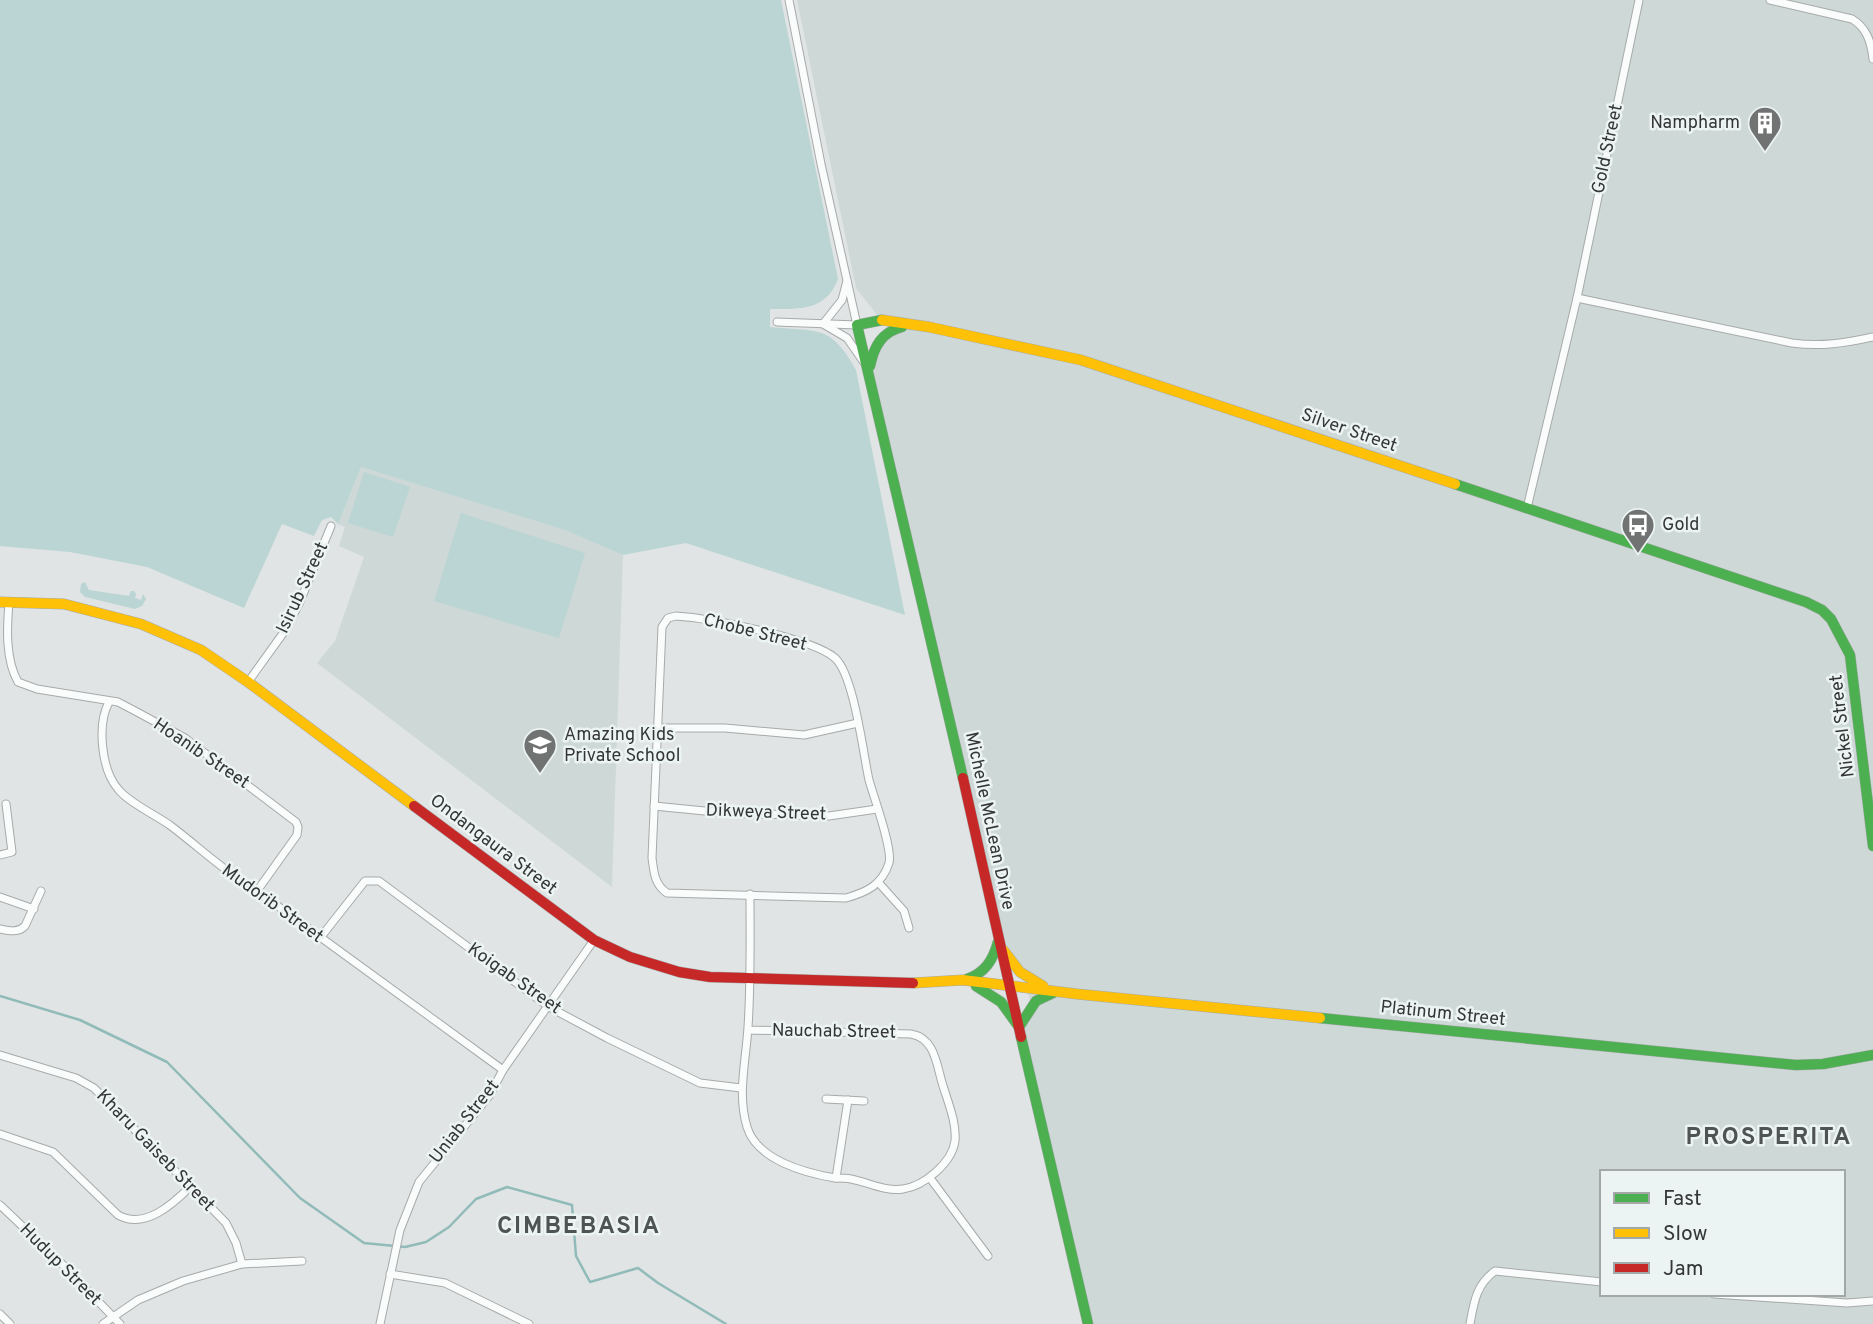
<svg xmlns="http://www.w3.org/2000/svg" width="1873" height="1324" viewBox="0 0 1873 1324" font-family="Overpass,sans-serif">
<style>
.built{fill:#cdd8d7;fill-rule:evenodd}
.green{fill:#bad5d3}
.lines{fill:none;stroke-linecap:round;stroke-linejoin:round}
.stream{stroke:#90bbb9;stroke-width:2.5}
.street-casing{stroke:#a7aaaa;stroke-width:9}
.fast-casing{stroke:#a7aaaa;stroke-width:11}
.slow-casing{stroke:#a7aaaa;stroke-width:11}
.jam-casing{stroke:#a7aaaa;stroke-width:11}
.street{stroke:#fafbfb;stroke-width:7}
.fast{stroke:#4caf50;stroke-width:10}
.slow{stroke:#ffc107;stroke-width:10}
.jam{stroke:#c62828;stroke-width:10}
.labels{text-anchor:middle;dominant-baseline:central;stroke-width:5;stroke-linejoin:round;paint-order:stroke}
.poi-label{font-size:18px;fill:#333635;stroke:#ecf4f3;text-anchor:start}
.street-label{font-size:18px;fill:#333635;stroke:#ecf4f3}
.district-label{font-size:24px;font-weight:bold;letter-spacing:2px;fill:#4e5454;stroke:#ecf4f3}
</style>
<rect width="100%" height="100%" fill="#e0e4e4"/>
<g class="built">
<path d="M797,0h1076v1324h-785l-69,-297 12,-22 -8,-31 -25,-34 -130,-569 11,-30 27,-15 -25,-6 -25,-32zM1602,1172h241v122h-241z"/>
<polygon points="361,467 565,530 623,555 612,887 317,663 335,641 364,557 339,546 345,527 338,524"/>
</g>
<g class="green">
<path d="M0,0h781l57,279c-12,32 -38,30 -68,30v18c45,5 61,-4 86,43l49,245 -219,-72 -63,12 -58,-25 -204,-63 -23,57 -7,-7 -9,3 -8,16 -32,-12 -38,84 -97,-41 -77,-15 -70,-6z"/>
<polygon points="364,472 410,487 393,537 348,523"/>
<polygon points="461,513 585,553 559,638 434,601"/>
<polygon points="85,582 89,590 129,596 131,591 134,591 136,594 135,598 141,600 143,594 146,599 142,606 135,609 85,597 80,592 81,584"/>
</g>
<g class="lines">
<polyline class="stream" points="0,996 80,1020 167,1062 300,1198 364,1243 405,1247 426,1242 449,1227 476,1199 507,1187 572,1205 576,1256 590,1282 638,1268 658,1283 726,1324"/>
<defs>
<g id="street">
<path d="M1770,0l82,19c15,9 19,23 21,40"/>
<polyline points="847,281 842,300 823,324 847,338 863,361"/>
<path d="M1577,298l215,45c28,4 54,0 81,-6"/>
<polyline points="777,322 857,325 821,164 789,0"/>
<polyline points="1527,508 1577,298 1639,0"/>
<path d="M9,602c-2,25 -4,57 9,80l19,7 81,13 19,10 48,26 111,84 2,5 -1,8 -40,56"/>
<path d="M676,616c32,2 136,22 159,42 19,17 28,95 34,122 5,18 24,69 20,83 -7,22 -22,29 -43,35l-179,-5c-13,-9 -13,-21 -15,-35l10,-231 6,-9z"/>
<polyline points="248,682 284,632 299,604 331,526"/>
<path d="M109,702c-12,22 -8,67 9,87 11,14 38,26 53,37 29,22 55,47 86,65l246,179"/>
<polyline points="657,728 725,728 804,735 858,723"/>
<polyline points="654,806 725,813 829,816 877,809"/>
<polyline points="0,855 12,852 6,804"/>
<polyline points="878,882 904,911 909,928"/>
<polyline points="0,897 34,909"/>
<path d="M0,929c10,2 18,4 25,-3l16,-35"/>
<polyline points="320,938 365,881 379,881 549,1007 607,1038 700,1083 741,1088"/>
<path d="M748,1030l163,4c22,4 25,26 30,45 5,19 16,42 14,62 -3,22 -31,45 -52,48 -17,3 -36,-7 -52,-10 -5,-1 -11,-1 -16,-1 -30,-5 -78,-18 -88,-51 -10,-33 -1,-66 1,-100 3,-44 2,-89 2,-133"/>
<polyline points="0,1055 76,1078 94,1088 226,1223 236,1243 242,1264"/>
<polyline points="826,1099 864,1101"/>
<path d="M0,1134l53,18 65,63c27,15 55,-11 73,-29"/>
<polyline points="836,1178 848,1100"/>
<polyline points="930,1178 988,1256"/>
<polyline points="0,1205 60,1262 120,1324"/>
<polyline points="390,1274 445,1283 529,1324"/>
<polyline points="1714,1294 1847,1303 1873,1301"/>
<polyline points="0,1314 10,1324"/>
<polyline points="103,1324 138,1300 183,1281 242,1264 302,1261"/>
<polyline points="380,1324 400,1230 419,1182 489,1096 503,1070 594,940"/>
<path d="M1470,1324c4,-22 6,-39 25,-53l107,11"/>
</g>
<g id="fast">
<polyline points="882,320 857,325 963,778"/>
<path d="M870,366c4,-20 12,-34 32,-39"/>
<polyline points="1455,484 1806,602 1822,610 1831,619 1850,655 1873,846"/>
<path d="M967,979c18,-6 26,-19 31,-37"/>
<polyline points="976,986 1001,1002 1019,1027 1036,1001 1053,993"/>
<polyline points="1320,1018 1796,1065 1823,1064 1873,1055"/>
<polyline points="1021,1037 1088,1324"/>
</g>
<g id="slow">
<polyline points="882,320 929,327 1081,360 1455,484"/>
<polyline points="0,602 64,604 141,624 201,650 248,682 414,806"/>
<polyline points="1004,951 1020,972 1043,986"/>
<polyline points="913,983 963,980 1077,994 1320,1018"/>
</g>
<g id="jam">
<polyline points="963,778 1021,1037"/>
<polyline points="414,806 594,940 630,957 679,972 710,977 913,983"/>
</g>
</defs>
<use href="#street" class="street-casing"/>
<use href="#fast" class="fast-casing"/>
<use href="#slow" class="slow-casing"/>
<use href="#jam" class="jam-casing"/>
<use href="#street" class="street"/>
<use href="#fast" class="fast"/>
<use href="#slow" class="slow"/>
<use href="#jam" class="jam"/>
</g>
<defs>
<symbol id="building-pin" viewBox="-11 -11 22 30"><path d="M0 17L-7.5 6A9.5 9.5 0 1 1 7.5 6Z" fill="#707372" stroke="#ecf4f3"/><path d="M-4-6H4V6H1V3H-1V6H-4ZM-2.5-4.3h1.7v1.8h-1.7ZM.8-4.3h1.7v1.8H.8ZM-2.5-1h1.7V.8h-1.7ZM.8-1h1.7V.8H.8Z" fill="#fff"/></symbol>
<symbol id="bus-pin" viewBox="-11 -11 22 30"><path d="M0 17L-7.5 6A9.5 9.5 0 1 1 7.5 6Z" fill="#707372" stroke="#ecf4f3"/><path d="M-5-6H5V4H4V6H2V4H-2V6H-4V4H-5ZM-3.5-4V0h7V-4ZM-3.5 1.2v1.5H-2V1.2ZM2 1.2v1.5H3.5V1.2Z" fill="#fff"/></symbol>
<symbol id="school-pin" viewBox="-11 -11 22 30"><path d="M0 17L-7.5 6A9.5 9.5 0 1 1 7.5 6Z" fill="#707372" stroke="#ecf4f3"/><path d="M0-5L7-2L0 1L-7-2ZM-4 1L0 2.5L4 1V4Q0 6-4 4Z" fill="#fff"/></symbol>
</defs>
<g fill-rule="evenodd">
<use href="#building-pin" x="1746" y="104" width="38" height="52"/>
<use href="#bus-pin" x="1619" y="506" width="38" height="52"/>
<use href="#school-pin" x="521" y="726" width="38" height="52"/>
</g>
<g class="labels">
<g class="poi-label">
<text x="1740" y="123" text-anchor="end">Nampharm</text>
<text x="1662" y="525">Gold</text>
<text x="564" y="735">Amazing Kids<tspan x="564" dy="21">Private School</tspan></text>
</g>
<g class="street-label">
<text transform="translate(1608 149) rotate(-78)">Gold Street</text>
<text transform="translate(1349 431) rotate(19)">Silver Street</text>
<text transform="translate(303 588) rotate(-65)">Isirub Street</text>
<text transform="translate(755 633) rotate(14)">Chobe Street</text>
<text transform="translate(1843 726) rotate(-97)">Nickel Street</text>
<text transform="translate(201 754) rotate(34)">Hoanib Street</text>
<text transform="translate(766 813) rotate(2)">Dikweya Street</text>
<text transform="translate(989 821) rotate(78)">Michelle McLean Drive</text>
<text transform="translate(493 845) rotate(37)">Ondangaura Street</text>
<text transform="translate(272 904) rotate(36)">Mudorib Street</text>
<text transform="translate(514 979) rotate(35)">Koigab Street</text>
<text transform="translate(1443 1014) rotate(6)">Platinum Street</text>
<text transform="translate(834 1032) rotate(1)">Nauchab Street</text>
<text transform="translate(465 1122) rotate(-52)">Uniab Street</text>
<text transform="translate(155 1151) rotate(46)">Kharu Gaiseb Street</text>
<text transform="translate(60 1265) rotate(45)">Hudup Street</text>
</g>
<g class="district-label">
<text x="1769" y="1138">PROSPERITA</text>
<text x="579" y="1227">CIMBEBASIA</text>
</g>
</g>
<rect x="1600" y="1170" width="245" height="126" fill="#ecf4f3" stroke="#a2a8a7" stroke-width="2"/>
<rect x="1614" y="1193" width="35" height="10" fill="#4caf50" stroke="#a2a8a7" stroke-width="2"/>
<text x="1663" y="1205" font-size="21" fill="#333635">Fast</text>
<rect x="1614" y="1228" width="35" height="10" fill="#ffc107" stroke="#a2a8a7" stroke-width="2"/>
<text x="1663" y="1240" font-size="21" fill="#333635">Slow</text>
<rect x="1614" y="1263" width="35" height="10" fill="#c62828" stroke="#a2a8a7" stroke-width="2"/>
<text x="1663" y="1275" font-size="21" fill="#333635">Jam</text>
</svg>
